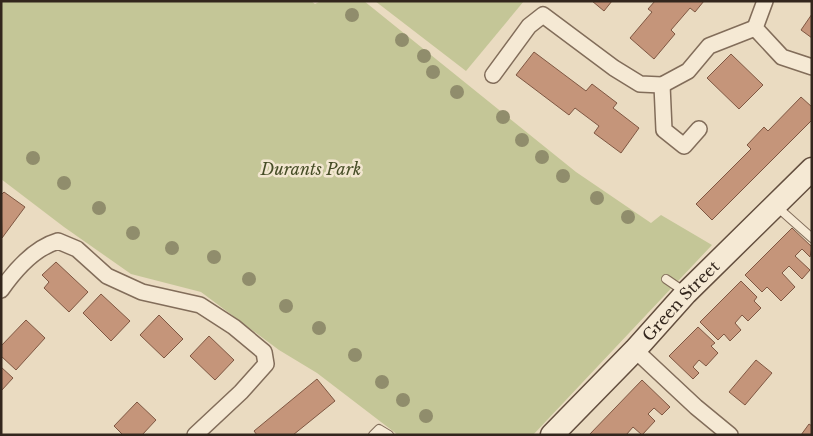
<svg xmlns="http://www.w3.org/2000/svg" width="813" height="436" viewBox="0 0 813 436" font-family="'Libre Baskerville',serif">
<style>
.green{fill:#c4c697}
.building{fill:#c5957a;stroke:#7f5742}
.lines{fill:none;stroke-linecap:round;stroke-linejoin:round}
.lane-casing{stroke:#826d5a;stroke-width:10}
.street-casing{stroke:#826d5a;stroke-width:18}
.secondary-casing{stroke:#634e3e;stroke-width:25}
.lane{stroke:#f5e9d4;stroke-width:8}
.street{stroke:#f5e9d4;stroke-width:15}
.secondary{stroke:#f5e9d4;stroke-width:22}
.tree{fill:#908d6c}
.labels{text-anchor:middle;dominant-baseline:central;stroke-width:5;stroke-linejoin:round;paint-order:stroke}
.park-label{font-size:16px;font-style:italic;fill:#464d26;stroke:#f2e6d0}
.street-label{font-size:16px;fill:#33261d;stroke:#f2e6d0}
</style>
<rect width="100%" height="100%" fill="#eadbc1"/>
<g class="green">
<polygon points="1,1 311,1 315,4 321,1 364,1 576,172 651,223 661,215 712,245 533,435 398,435 317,373 279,350 201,292 131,274 64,227 1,179"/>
<polygon points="375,1 524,1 466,71"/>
</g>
<g class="building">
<polygon points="592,1 612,1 604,11"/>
<polygon points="655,1 704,1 695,12 690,8 671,30 675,34 654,59 630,38 652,12 648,9"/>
<polygon points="812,14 812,38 801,30"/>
<polygon points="534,52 586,91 592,84 617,103 613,108 639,128 621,153 594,133 599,126 575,108 569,115 516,75"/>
<polygon points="731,54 763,85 739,109 707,78"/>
<polygon points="801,97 812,107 812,120 712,220 696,204 751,149 747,145 764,127 768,131"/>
<polygon points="4,192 25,207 2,238 1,195"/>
<polygon points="792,228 812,247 810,257 802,249 795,256 810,270 802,279 789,266 782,273 795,287 781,301 767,287 762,292 745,275"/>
<polygon points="56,262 88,292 69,312 44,288 49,282 42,275"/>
<polygon points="741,281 757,297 754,301 761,308 748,321 742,315 735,323 741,330 730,341 724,334 718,340 700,322"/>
<polygon points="101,294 130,321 111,341 83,313"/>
<polygon points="159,315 183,339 164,358 140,335"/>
<polygon points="26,320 45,338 16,370 1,356 1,346"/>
<polygon points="698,327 715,343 711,346 718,353 706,366 699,360 693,367 699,373 693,379 669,356"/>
<polygon points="209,336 234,360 215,380 190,356"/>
<polygon points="756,360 772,373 745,405 729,392"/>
<polygon points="1,367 13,378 1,391"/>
<polygon points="317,379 335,401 293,435 257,435 254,431"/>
<polygon points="642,380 670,407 662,415 654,408 648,414 655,421 642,435 633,427 626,435 589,435"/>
<polygon points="137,402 156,420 142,435 123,435 114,426"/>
<polygon points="809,424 812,426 812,435 801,435"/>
</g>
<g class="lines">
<defs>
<g id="lane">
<polyline points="776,206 812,238"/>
<polyline points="666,279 685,292"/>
<polyline points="373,435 379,429 389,435"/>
</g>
<g id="street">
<polyline points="765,1 755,28 782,57 812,67"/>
<polyline points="493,75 529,26 543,15 614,68 640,84 662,85 688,71 709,46 755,28"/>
<polyline points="662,85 664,130 684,146 699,129"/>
<path d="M1,290c14,-20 33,-42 57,-49l19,8 30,27 35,16 58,13 34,22 30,25 2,12 -25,28 -46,43"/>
<polyline points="635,350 696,407 730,435"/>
</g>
<g id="secondary">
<path id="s1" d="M552,435l83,-85 51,-57 126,-124"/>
</g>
</defs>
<use href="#lane" class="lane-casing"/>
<use href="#street" class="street-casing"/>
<use href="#secondary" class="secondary-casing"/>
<use href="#lane" class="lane"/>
<use href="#street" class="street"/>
<use href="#secondary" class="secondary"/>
</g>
<g class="tree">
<circle cx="352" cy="15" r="7"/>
<circle cx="402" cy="40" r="7"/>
<circle cx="424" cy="56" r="7"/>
<circle cx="433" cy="72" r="7"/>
<circle cx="457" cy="92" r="7"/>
<circle cx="503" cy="117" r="7"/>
<circle cx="522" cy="140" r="7"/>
<circle cx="542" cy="157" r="7"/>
<circle cx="33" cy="158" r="7"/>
<circle cx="563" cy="176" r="7"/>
<circle cx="64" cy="183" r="7"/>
<circle cx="597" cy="198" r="7"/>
<circle cx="99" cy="208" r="7"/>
<circle cx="628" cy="217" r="7"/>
<circle cx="133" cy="233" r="7"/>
<circle cx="172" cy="248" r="7"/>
<circle cx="214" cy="257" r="7"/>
<circle cx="249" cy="279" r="7"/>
<circle cx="286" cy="306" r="7"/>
<circle cx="319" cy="328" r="7"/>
<circle cx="355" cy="355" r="7"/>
<circle cx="382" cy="382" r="7"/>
<circle cx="403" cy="400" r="7"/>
<circle cx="426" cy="416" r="7"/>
</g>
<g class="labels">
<g class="park-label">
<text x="311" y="169">Durants Park</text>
</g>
<g class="street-label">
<text stroke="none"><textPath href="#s1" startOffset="186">Green Street</textPath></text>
</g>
</g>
<rect width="813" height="436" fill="none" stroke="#33261d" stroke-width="5"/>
</svg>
